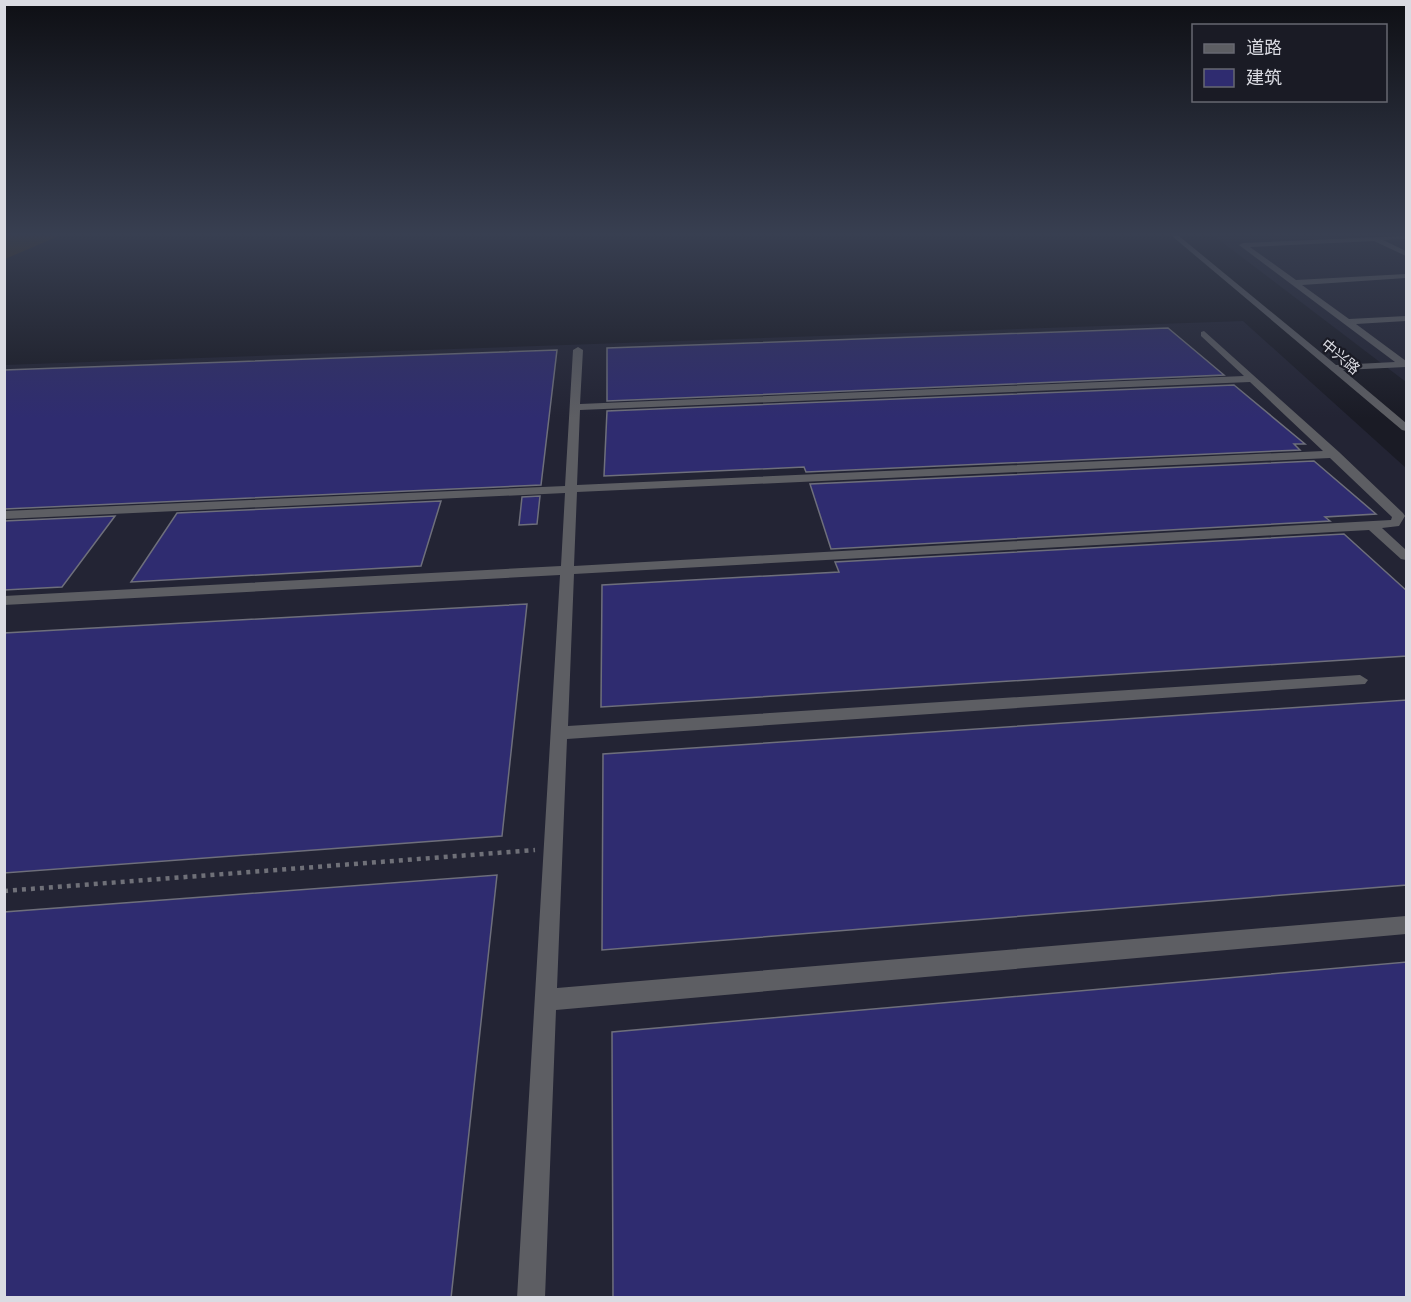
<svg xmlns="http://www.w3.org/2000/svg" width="1411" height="1302" viewBox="0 0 1411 1302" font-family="Commissioner,'Noto Sans SC',sans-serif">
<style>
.built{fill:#232434}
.green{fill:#3e2d0b}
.building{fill:#2f2c70;stroke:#6e6f7b;stroke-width:1.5}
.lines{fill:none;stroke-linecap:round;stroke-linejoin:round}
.path{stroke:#6f7078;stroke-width:4.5;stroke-dasharray:4 5;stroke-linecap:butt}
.minor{fill:#5d5e63;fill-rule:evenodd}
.labels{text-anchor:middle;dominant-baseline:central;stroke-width:4.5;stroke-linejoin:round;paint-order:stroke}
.far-street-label{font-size:15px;fill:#dadbe2;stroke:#1a1b25}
</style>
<rect width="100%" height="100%" fill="#1a1b25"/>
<g class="built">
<polygon points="1214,236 1406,236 1406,382"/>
<polygon points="1243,321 1406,468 1406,1297 5,1297 4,365"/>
</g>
<polygon class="green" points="5,236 59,236 5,259"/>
<g class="building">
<polygon points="1168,328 1224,375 607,401 607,348"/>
<polygon points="557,350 541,485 4,509 4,370"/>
<polygon points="1234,385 1305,444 1294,444 1300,450 806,472 804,467 604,476 607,411"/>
<polygon points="1314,461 1376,514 1325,517 1330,521 831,549 810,484"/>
<polygon points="540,496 537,524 519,525 522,497"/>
<polygon points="441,501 421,566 131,582 177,513"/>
<polygon points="115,516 62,587 4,590 4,521"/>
<polygon points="1344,534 1407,591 1407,656 601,707 602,585 839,572 835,562"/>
<polygon points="527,604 502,836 4,873 4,633"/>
<polygon points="1407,700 1407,885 602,950 603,754"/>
<polygon points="497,875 451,1298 4,1298 4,912"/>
<polygon points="1407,962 1407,1298 613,1298 612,1032"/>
</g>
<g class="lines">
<polyline class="path" points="4,891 535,850"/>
<g class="minor">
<polygon points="1172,236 1179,236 1336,365 1395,362 1239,245 1243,243 1406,236 1406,239 1383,240 1406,251 1406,256 1374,241 1250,247 1296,280 1406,274 1406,278 1302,285 1349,319 1406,316 1406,321 1356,324 1406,361 1406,367 1343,370 1406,423 1406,431 1402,430"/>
<path d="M1204,331l135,121 64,61 2,3 -6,10 -17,2 24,22v10l-5,-1 -32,-29 -795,44 -6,152 792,-51 8,5 -3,4 -798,55 -10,249 849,-72v18l-850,76 -11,288h-28l43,-723 -556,30v-9l557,-30 4,-73 -561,26v-8l561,-25 8,-136 5,-3 5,3 -3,54 664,-28 -43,-40v-4zM1250,382l73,69 -746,34 3,-75zM1330,458l62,59 -1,3 -817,46 3,-74z"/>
</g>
</g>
<linearGradient id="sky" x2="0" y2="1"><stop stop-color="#0e0f14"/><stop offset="0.56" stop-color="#383f51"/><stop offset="1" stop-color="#383f51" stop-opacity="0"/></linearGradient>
<rect width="1411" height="418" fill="url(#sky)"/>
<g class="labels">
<g class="far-street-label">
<text transform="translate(1341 356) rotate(40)">中兴路</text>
</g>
</g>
<rect width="1411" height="1302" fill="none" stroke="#dadbe2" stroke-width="12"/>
<rect x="1192" y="24" width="195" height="78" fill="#1a1b25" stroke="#676871" stroke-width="1.5"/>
<rect x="1204" y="44" width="30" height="9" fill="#5d5e63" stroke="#676871" stroke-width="1.5"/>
<text x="1246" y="54" font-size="18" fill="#dadbe2">道路</text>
<rect x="1204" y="69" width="30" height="18" fill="#2f2c70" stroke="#676871" stroke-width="1.5"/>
<text x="1246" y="84" font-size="18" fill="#dadbe2">建筑</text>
</svg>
